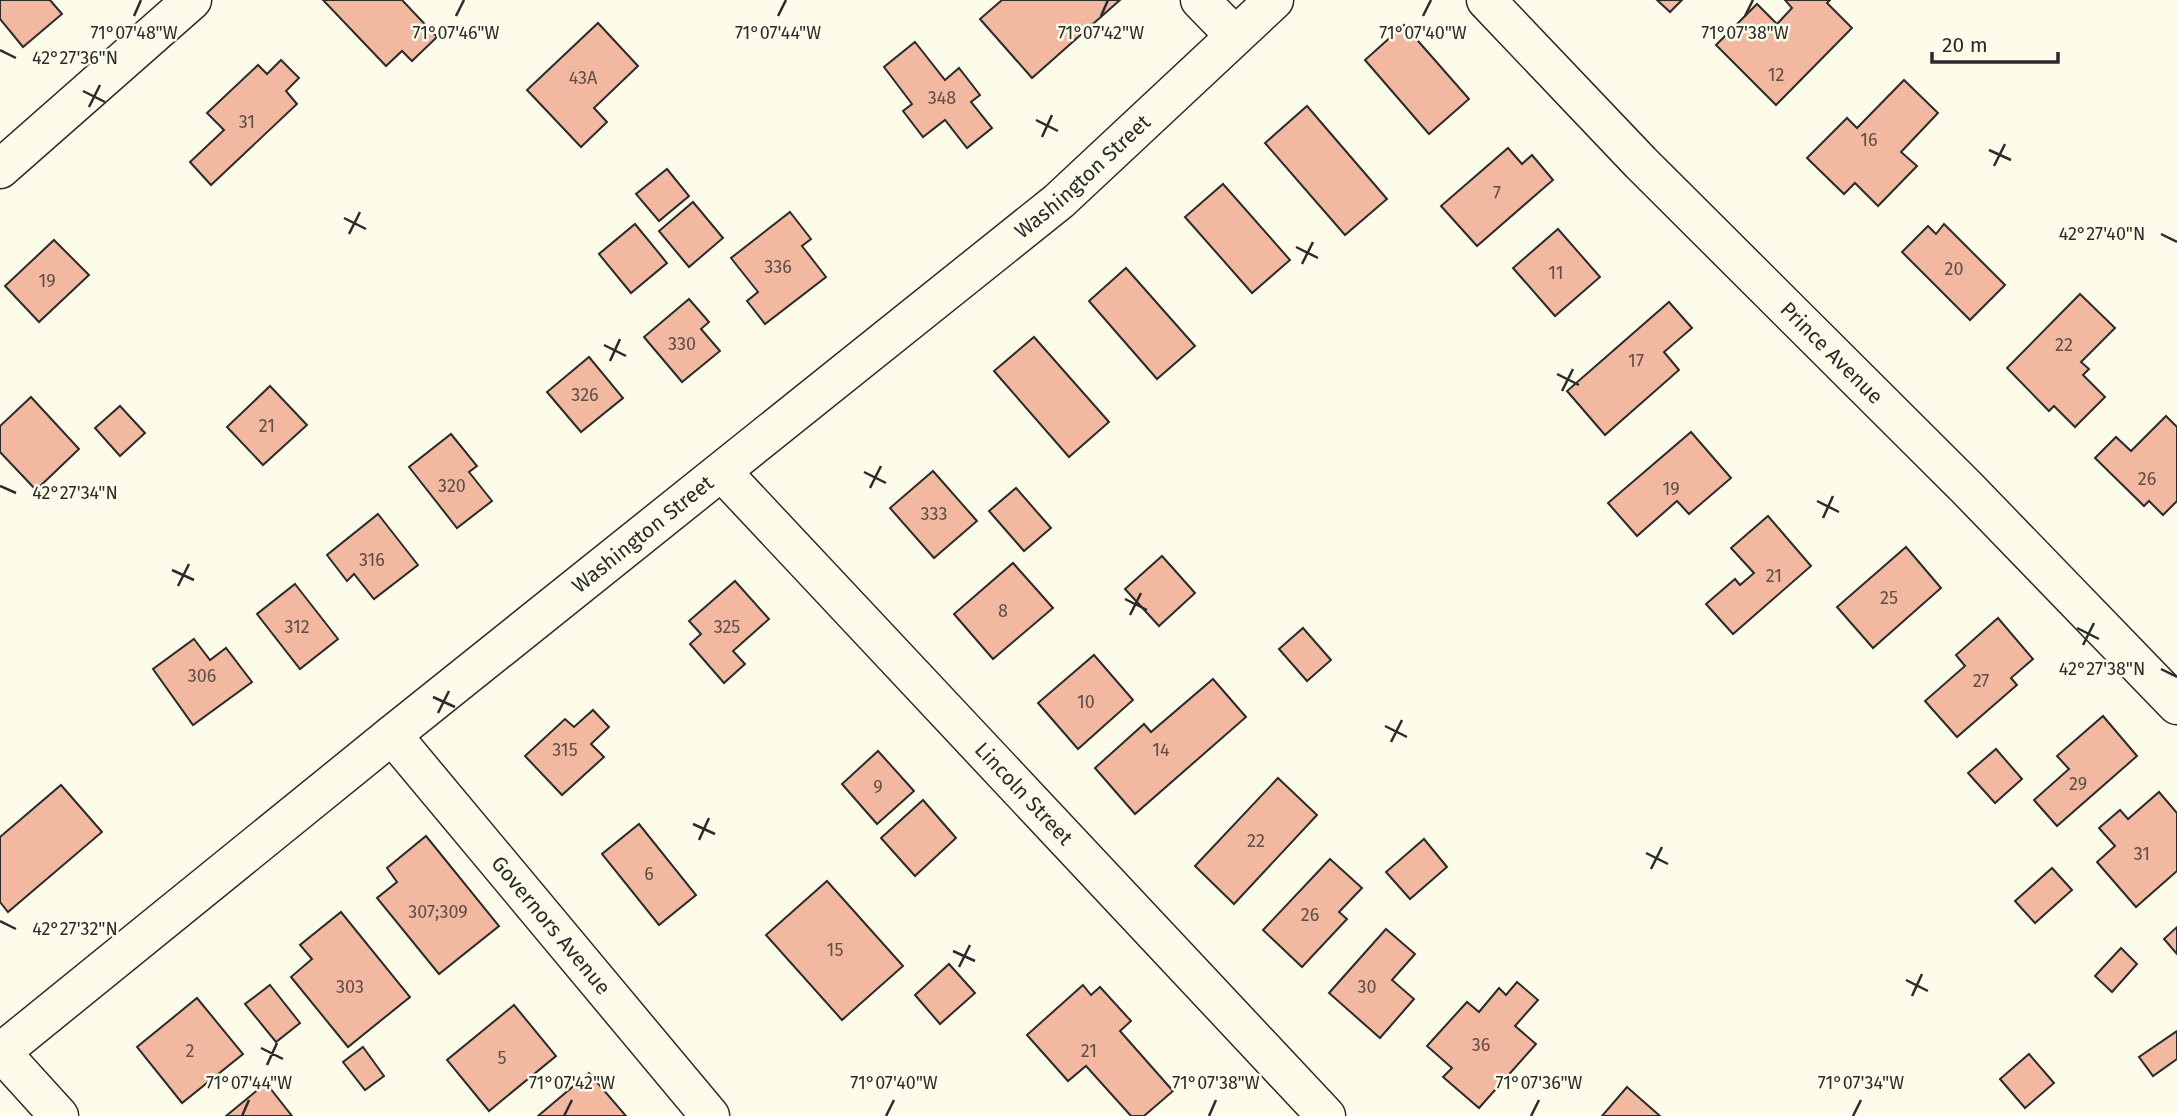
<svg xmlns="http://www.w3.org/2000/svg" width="2177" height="1116" viewBox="0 0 2177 1116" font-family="'Fira Sans',sans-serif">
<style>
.building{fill:#f2b8a0;stroke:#2b2b2b;stroke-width:2}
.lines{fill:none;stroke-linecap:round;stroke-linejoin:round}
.minor-casing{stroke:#2b2b2b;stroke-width:41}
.major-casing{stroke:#2b2b2b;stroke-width:41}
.minor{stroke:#fdfbea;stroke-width:38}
.major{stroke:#fdfbea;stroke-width:38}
.ticks{fill:none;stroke:#2b2b2b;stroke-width:2.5}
.labels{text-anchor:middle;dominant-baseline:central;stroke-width:5;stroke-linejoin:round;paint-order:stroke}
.number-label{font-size:18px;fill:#5d4e48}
.street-label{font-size:21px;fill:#2b2b2b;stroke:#fdfbea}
.ticks-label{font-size:18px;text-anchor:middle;fill:#2b2b2b;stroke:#fdfbea;stroke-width:5;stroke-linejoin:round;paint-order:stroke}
</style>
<rect width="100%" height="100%" fill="#fdfbea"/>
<g class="building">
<polygon points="0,0 50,0 62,14 23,47 0,19"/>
<polygon points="323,0 402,0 437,37 412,61 402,51 386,66"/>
<polygon points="1002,0 1120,0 1032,78 980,19"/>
<polygon points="1657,0 1682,0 1670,12"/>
<polygon points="1830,0 1827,3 1852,28 1776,105 1716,45 1757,4 1777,24 1792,8 1785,0"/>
<polygon points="598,23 638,66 594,108 607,122 581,147 527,90"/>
<polygon points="1404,25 1469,99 1429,134 1365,60"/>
<polygon points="915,42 945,80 959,68 980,95 971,102 992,128 967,148 945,120 923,137 903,111 912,104 884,67"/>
<polygon points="281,60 299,78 286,91 297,104 211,185 190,162 224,130 207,113 258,65 267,74"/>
<polygon points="1904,80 1938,113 1901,152 1917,166 1878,206 1855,183 1844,194 1807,158 1847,118 1857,128"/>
<polygon points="1307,106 1387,199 1345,235 1265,143"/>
<polygon points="1508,148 1522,164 1532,155 1553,180 1477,246 1441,206"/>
<polygon points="667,169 689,196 659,221 636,194"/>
<polygon points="1223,184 1290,260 1252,293 1185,217"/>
<polygon points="693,202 723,238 689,267 659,231"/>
<polygon points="790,212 811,239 802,246 826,277 765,324 747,301 758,292 731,258"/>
<polygon points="635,224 667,263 631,293 599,254"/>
<polygon points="1944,224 2005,285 1970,320 1902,252 1928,226 1936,234"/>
<polygon points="1558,229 1600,277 1555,316 1513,268"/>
<polygon points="54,240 89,275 39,322 5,286"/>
<polygon points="1126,268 1195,346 1157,379 1089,301"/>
<polygon points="2080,294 2115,328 2081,362 2089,369 2083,375 2105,397 2075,427 2054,406 2049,411 2007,368"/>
<polygon points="689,299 709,322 701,329 720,351 682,382 644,337"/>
<polygon points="1669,302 1692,328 1664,352 1679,370 1605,435 1567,391"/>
<polygon points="1034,337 1109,422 1069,457 994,371"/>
<polygon points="589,357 623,398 581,432 547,392"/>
<polygon points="270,386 307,425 263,465 227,427"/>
<polygon points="31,397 79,449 36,490 0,452 0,426"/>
<polygon points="120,406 145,433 120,456 95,428"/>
<polygon points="2166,416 2177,427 2177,501 2163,515 2149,501 2144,506 2095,458 2116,437 2131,451"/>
<polygon points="1691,432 1731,478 1689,514 1677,501 1637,536 1608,503"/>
<polygon points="451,434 477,466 469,472 492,501 457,528 409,467"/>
<polygon points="933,471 977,521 934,558 890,508"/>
<polygon points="1016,488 1051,528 1024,551 989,511"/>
<polygon points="378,514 418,565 374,599 354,574 347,581 327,555"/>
<polygon points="1768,516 1811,566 1733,634 1706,604 1735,579 1740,585 1754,573 1731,548"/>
<polygon points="1906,547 1941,588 1873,648 1837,607"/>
<polygon points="1162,556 1195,593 1159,626 1125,589"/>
<polygon points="1013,563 1053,608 993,659 954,614"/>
<polygon points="735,581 769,619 733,651 745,664 724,683 690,644 701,634 689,621"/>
<polygon points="295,584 338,639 300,669 257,614"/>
<polygon points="1998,618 2033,659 2011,678 2017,685 1957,737 1925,701 1965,666 1956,655"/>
<polygon points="1303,628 1331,660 1307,681 1279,649"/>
<polygon points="194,639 210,660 226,648 252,682 193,725 153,669"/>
<polygon points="1094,655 1133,700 1078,749 1038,703"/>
<polygon points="1213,679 1246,717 1135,814 1095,768 1144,724 1151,732"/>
<polygon points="593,710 609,727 591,744 604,757 562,795 525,756 565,719 574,727"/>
<polygon points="2103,716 2137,756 2057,826 2034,800 2069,769 2057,756"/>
<polygon points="1996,749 2022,779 1995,803 1968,773"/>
<polygon points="878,751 914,791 877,824 842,784"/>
<polygon points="1278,778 1317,815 1234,904 1195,866"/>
<polygon points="61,785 102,832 8,912 0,902 0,837"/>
<polygon points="2159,792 2177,813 2177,871 2136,907 2097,862 2115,846 2099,828 2120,810 2128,819"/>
<polygon points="923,800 956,838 915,876 881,838"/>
<polygon points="639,824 696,895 659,925 602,854"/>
<polygon points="426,836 499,926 439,974 377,898 397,882 387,868"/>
<polygon points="1424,839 1447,867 1410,899 1386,872"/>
<polygon points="1330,859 1362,888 1339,912 1347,919 1302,967 1263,930"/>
<polygon points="2052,868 2072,890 2035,923 2015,901"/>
<polygon points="827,881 903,966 842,1020 766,935"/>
<polygon points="341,912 410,997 348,1047 291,977 312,959 300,945"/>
<polygon points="2177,927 2177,954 2164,939"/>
<polygon points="1386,929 1415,954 1392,980 1414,999 1380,1038 1329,993"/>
<polygon points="2121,948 2137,964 2112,992 2095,976"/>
<polygon points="949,964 975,993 940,1024 915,995"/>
<polygon points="1517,982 1538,1000 1515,1026 1536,1044 1479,1108 1443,1077 1452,1068 1427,1046 1467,1002 1479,1012 1499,988 1506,995"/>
<polygon points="270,985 300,1023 276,1042 245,1004"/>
<polygon points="1083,985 1091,995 1100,987 1131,1021 1120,1031 1173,1091 1144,1116 1131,1116 1086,1066 1068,1081 1027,1035"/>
<polygon points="197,998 243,1054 182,1103 137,1047"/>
<polygon points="514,1005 556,1056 489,1111 447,1060"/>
<polygon points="2177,1031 2177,1059 2153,1076 2139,1057"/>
<polygon points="363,1047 384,1076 365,1090 343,1062"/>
<polygon points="2029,1054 2054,1083 2025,1108 2000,1079"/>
<polygon points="589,1073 626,1116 538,1116"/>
<polygon points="266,1083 292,1116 226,1116"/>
<polygon points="1627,1087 1660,1116 1602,1116"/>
</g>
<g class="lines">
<defs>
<g id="minor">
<polyline points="1200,0 1235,36"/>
<path id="s1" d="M1486,0l155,163 326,325 210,217"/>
<polyline points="0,169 192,0"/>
<path id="s2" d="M722,472l604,644"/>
<path id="s3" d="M392,735l318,381"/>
<polyline points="0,1051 59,1116"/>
</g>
<g id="major">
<path id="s4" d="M0,1053l392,-318 667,-534 215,-201"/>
</g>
</defs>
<use href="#minor" class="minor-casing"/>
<use href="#major" class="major-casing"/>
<use href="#minor" class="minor"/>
<use href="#major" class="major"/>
</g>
<path class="ticks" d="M134,16l7,-16M456,16l8,-16M778,16l8,-16M1101,16l7,-16M1423,16l8,-16M1745,16l8,-16M0,50l16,8M83,91l22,11M89,107l11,-22M1036,120l22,11M1042,137l10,-22M1989,150l22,10M1994,166l11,-22M344,218l22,11M349,234l11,-22M2161,234l16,8M1296,247l22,11M1302,264l11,-22M604,345l22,11M610,361l10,-22M1557,374l22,11M1562,391l11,-22M864,472l22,11M0,486l16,7M870,488l11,-22M1817,501l22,11M1823,518l10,-22M172,570l22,10M178,586l11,-22M1125,599l22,11M1130,615l11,-22M2077,628l22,11M2083,645l11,-22M2161,669l16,8M433,697l22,10M438,713l11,-22M1385,726l22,11M1391,742l11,-22M693,824l22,10M699,840l10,-22M1646,853l22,11M1651,869l11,-22M0,921l16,8M953,951l22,10M959,967l11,-22M1906,980l22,11M1912,996l10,-22M261,1048l22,11M267,1065l10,-22M242,1116l7,-16M564,1116l8,-16M886,1116l8,-16M1209,1116l7,-16M1531,1116l8,-16M1853,1116l8,-16"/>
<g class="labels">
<g class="number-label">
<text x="1776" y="75">12</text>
<text x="583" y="78">43A</text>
<text x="942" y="98">348</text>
<text x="247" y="122">31</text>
<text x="1869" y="140">16</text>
<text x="1497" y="193">7</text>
<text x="778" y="267">336</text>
<text x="1954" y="269">20</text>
<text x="1556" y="273">11</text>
<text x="47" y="281">19</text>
<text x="682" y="344">330</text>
<text x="2064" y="345">22</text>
<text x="1636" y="361">17</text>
<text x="585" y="395">326</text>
<text x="267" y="426">21</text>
<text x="2147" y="479">26</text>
<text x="452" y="486">320</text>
<text x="1671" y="489">19</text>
<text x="934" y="514">333</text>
<text x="372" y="560">316</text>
<text x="1774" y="576">21</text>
<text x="1889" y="598">25</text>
<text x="1003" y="611">8</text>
<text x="297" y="627">312</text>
<text x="727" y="627">325</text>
<text x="202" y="676">306</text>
<text x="1981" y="681">27</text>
<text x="1086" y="702">10</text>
<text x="565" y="750">315</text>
<text x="1161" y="750">14</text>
<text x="2078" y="784">29</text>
<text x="878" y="787">9</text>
<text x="1256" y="841">22</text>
<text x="2142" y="854">31</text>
<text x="649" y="874">6</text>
<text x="438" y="912">307;309</text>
<text x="1310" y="915">26</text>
<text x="835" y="950">15</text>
<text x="350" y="987">303</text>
<text x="1367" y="987">30</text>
<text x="1481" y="1045">36</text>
<text x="190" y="1051">2</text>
<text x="1089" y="1051">21</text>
<text x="502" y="1058">5</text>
</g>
<g class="street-label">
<text stroke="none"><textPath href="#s4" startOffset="1393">Washington Street</textPath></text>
<text stroke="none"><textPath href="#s1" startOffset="494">Prince Avenue</textPath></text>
<text stroke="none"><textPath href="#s4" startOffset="826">Washington Street</textPath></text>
<text stroke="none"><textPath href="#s2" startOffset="441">Lincoln Street</textPath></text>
<text stroke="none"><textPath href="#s3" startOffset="248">Governors Avenue</textPath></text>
</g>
</g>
<g class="ticks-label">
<text x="134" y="39">71°07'48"W</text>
<text x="778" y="39">71°07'44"W</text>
<text x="1101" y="39">71°07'42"W</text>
<text x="1423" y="39">71°07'40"W</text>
<text x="1745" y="39">71°07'38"W</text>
<text x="456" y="39">71°07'46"W</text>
<text x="75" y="64">42°27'36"N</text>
<text x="2102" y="240">42°27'40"N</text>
<text x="75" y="499">42°27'34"N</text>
<text x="2102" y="675">42°27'38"N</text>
<text x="75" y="935">42°27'32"N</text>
<text x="249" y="1089">71°07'44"W</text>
<text x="572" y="1089">71°07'42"W</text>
<text x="894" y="1089">71°07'40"W</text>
<text x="1216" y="1089">71°07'38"W</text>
<text x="1539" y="1089">71°07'36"W</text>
<text x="1861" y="1089">71°07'34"W</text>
</g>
<path d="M1932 52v10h126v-10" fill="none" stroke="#2b2b2b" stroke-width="3.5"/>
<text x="1942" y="52" font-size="21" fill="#2b2b2b" stroke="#fdfbea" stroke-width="5" paint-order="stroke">20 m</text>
</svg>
